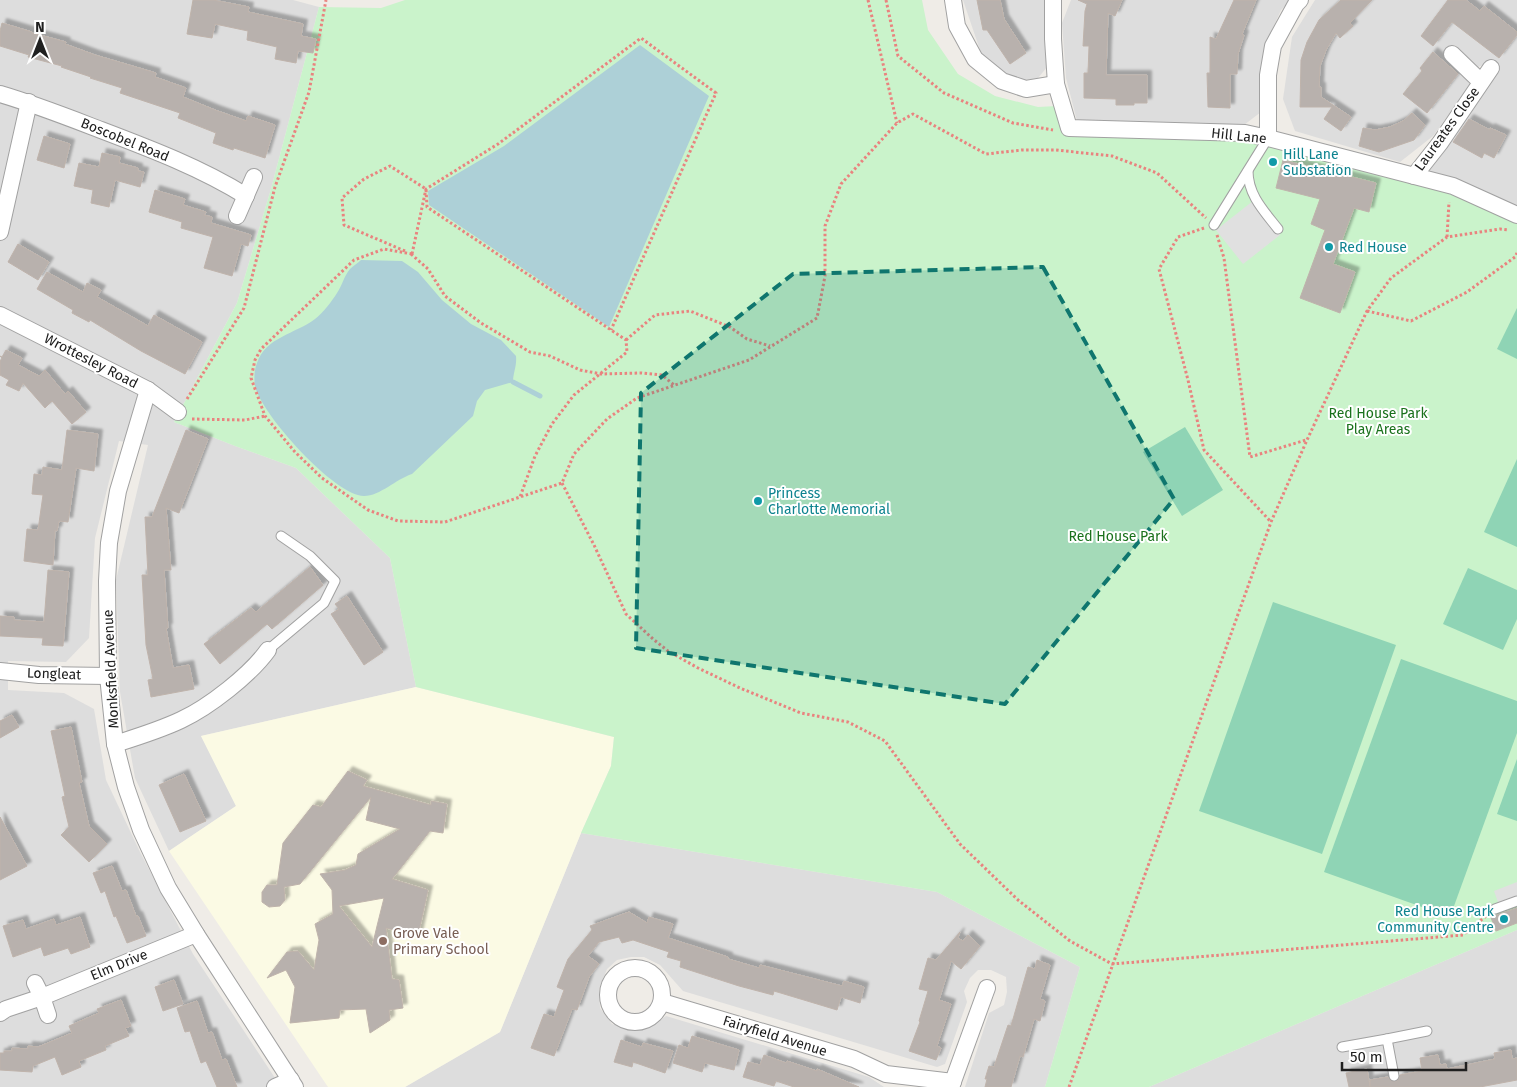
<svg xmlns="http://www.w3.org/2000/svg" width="1517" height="1087" viewBox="0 0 1517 1087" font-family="'Fira Sans',sans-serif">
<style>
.residential{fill:#ddd}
.education{fill:#fbfae4}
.park{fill:#caf3cb}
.pitch{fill:#8fd4b5}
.parking{fill:#e0e0e0}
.water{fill:#add0d7}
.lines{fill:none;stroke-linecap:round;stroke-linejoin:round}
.stream{stroke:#add0d7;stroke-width:5}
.building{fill:#b8b1ad;stroke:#bfb3ab;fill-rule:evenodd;filter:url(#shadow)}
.service-casing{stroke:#a1a1a1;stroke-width:11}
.minor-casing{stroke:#a1a1a1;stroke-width:18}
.path{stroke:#e9837f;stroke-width:3;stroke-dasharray:2.5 2.5;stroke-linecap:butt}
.service{stroke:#fff;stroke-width:9}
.minor{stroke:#fff;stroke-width:16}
.marked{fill:#0f766e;fill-opacity:0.2;stroke:#0f766e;stroke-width:4;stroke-dasharray:10 6;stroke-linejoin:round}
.culture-dot{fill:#0f9aa8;stroke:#fff;stroke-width:2}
.education-dot{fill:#8d6e63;stroke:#fff;stroke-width:2}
.labels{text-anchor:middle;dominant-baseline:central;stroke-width:4;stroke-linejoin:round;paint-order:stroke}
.street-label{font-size:14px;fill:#202020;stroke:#fff}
.culture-label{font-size:14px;fill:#0d838f;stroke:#fff;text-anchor:start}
.park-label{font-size:14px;fill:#1a711c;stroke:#fff}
.education-label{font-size:14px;fill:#785e54;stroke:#fff;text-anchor:start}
</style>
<defs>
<filter id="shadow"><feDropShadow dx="4.5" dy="-4.5" stdDeviation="1" flood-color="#0004"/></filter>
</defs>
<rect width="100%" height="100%" fill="#efece7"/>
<g class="residential">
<polygon points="0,0 293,0 319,7 271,189 237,303 174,422 235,446 296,468 390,558 416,687 201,736 236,806 169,851 135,778 120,692 116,580 148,445 119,441 95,538 89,638 66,662 8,661 8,690 64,693 94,709 106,780 140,852 193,954 281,1087 0,1087"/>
<polygon points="963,0 1048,0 1048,66 1038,78 1013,82 982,56"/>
<polygon points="1071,0 1291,0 1281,10 1264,48 1261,112 1244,125 1078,125 1066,78 1062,23"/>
<polygon points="1315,0 1517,0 1517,208 1430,173 1430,167 1491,62 1478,67 1455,45 1446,57 1463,72 1470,85 1433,136 1400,162 1295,131 1283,99 1292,37"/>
<polygon points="581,833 937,892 1080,967 1045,1087 965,1087 989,1013 1004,1005 1007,992 1006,977 991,970 978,970 970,978 964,991 967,1002 945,1064 937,1067 683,991 660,965 644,957 631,957 617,960 607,969 599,989 600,1008 612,1024 630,1030 653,1026 666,1016 869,1077 884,1087 405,1087 500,1032"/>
<polygon points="1517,930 1517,1087 1149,1087"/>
</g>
<polygon class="education" points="416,687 614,737 611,766 581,833 500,1032 405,1087 328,1087 169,851 236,806 201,736"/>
<polygon class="park" points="405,0 922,0 928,30 958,74 995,96 1038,107 1057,106 1067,135 1255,141 1450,191 1517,224 1517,930 1149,1087 1045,1087 1080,967 937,892 581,833 611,766 614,737 416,687 390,558 296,468 235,446 174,422 237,303 271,189 319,7 381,8"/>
<g class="pitch">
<polygon points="1517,308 1517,359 1497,349"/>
<polygon points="1185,427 1223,490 1182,516 1143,452"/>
<polygon points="1517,459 1517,547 1484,532"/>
<polygon points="1468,568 1517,590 1517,619 1503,650 1443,624"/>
<polygon points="1273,602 1396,645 1322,854 1199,811"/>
<polygon points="1401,659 1517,701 1517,733 1450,917 1324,872"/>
<polygon points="1517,759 1517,821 1497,814"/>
</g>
<g class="parking">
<polygon points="1253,201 1280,235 1243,264 1216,230"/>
<polygon points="1517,882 1517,897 1499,905 1494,891"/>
</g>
<g class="water">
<polygon points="640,45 709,96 609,327 429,205 428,191 504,146"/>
<path d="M361,260l41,1 16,11 24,28 29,24 30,16 15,16c1,10 -3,17 -3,26l-28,8 -8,11 -4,15 -61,58c-16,5 -32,22 -48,22 -29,0 -103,-82 -109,-110 -1,-7 -1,-16 2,-23 9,-26 38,-29 58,-44 8,-6 17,-18 22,-26 5,-7 7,-17 13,-24 3,-3 8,-6 11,-9z"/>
</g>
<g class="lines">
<polyline class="stream" points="513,382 540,396"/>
</g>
<g class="building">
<polygon points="193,0 213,0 249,7 248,12 303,24 301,36 316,39 313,53 298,51 296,63 275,59 277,47 247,40 248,31 215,24 212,38 187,34"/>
<polygon points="977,0 1000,0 1004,19 1026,53 1010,64 987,30 983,30"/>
<polygon points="1078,0 1122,0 1115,16 1108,13 1106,75 1147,75 1147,103 1134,103 1134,105 1116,105 1116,99 1084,98 1084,73 1088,73 1089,46 1083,46 1085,11 1087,4"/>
<polygon points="1234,0 1256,0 1242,34 1244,35 1238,54 1237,74 1230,74 1230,108 1208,107 1207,73 1210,73 1210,37 1216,39"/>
<polygon points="1341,0 1372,0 1350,23 1353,26 1340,38 1336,33 1326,50 1320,66 1319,87 1321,87 1321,97 1351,117 1341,131 1324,119 1332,107 1300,107 1301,60 1307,42 1319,20"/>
<polygon points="1448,0 1466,0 1480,11 1484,6 1517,32 1517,35 1499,58 1452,22 1433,46 1421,36"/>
<polygon points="2,23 32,32 32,33 66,42 65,44 95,55 156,73 155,77 186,88 183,97 215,110 246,121 248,116 275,125 265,158 234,148 233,150 213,143 216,133 178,118 180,113 120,93 122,88 90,78 91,77 61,67 62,66 28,57 29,55 0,46 0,31"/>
<polygon points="1433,52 1458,74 1427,113 1403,94 1422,71 1420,68"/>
<polygon points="1412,113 1425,125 1414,140 1379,152 1359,146 1363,128 1375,130 1390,127 1403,121"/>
<polygon points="1469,119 1490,130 1490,128 1506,135 1494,158 1484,153 1482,158 1453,142"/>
<polygon points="44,136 70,144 64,168 37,160"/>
<polygon points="102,153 120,157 119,163 138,168 138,171 144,172 140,187 115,180 109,207 91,203 93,190 74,186 79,163 99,167"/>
<polygon points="1283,160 1376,183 1369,212 1354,208 1333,264 1355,272 1340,313 1300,298 1325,230 1311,224 1320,199 1276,188"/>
<polygon points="155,190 185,199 183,205 206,212 204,215 212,217 211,223 251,235 248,246 241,244 232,276 204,268 213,237 181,228 182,222 149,212"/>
<polygon points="18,244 49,262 38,280 8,262"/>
<polygon points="47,272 83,292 87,283 101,290 97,297 148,326 154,315 202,342 185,374 141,351 90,320 89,322 72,313 73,310 37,289"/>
<polygon points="6,350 22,358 18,365 39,376 45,370 65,394 68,391 86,412 72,424 52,401 45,408 23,383 19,391 6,385 9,380 0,375 0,361 2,358 0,356 2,357"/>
<polygon points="67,430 98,434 94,471 76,468 68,522 59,521 57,531 55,530 53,565 24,561 27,529 38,530 43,495 32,494 34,474 42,475 43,467 62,470"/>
<polygon points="186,430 208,439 179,513 166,508 171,570 164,570 168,628 166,628 173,668 189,665 194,689 151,697 148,680 153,679 146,645 142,575 148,575 145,517 152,517"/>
<polygon points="310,567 323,585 272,629 267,624 220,664 204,644 251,608 256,612"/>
<polygon points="48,570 69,572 63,646 42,645 43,638 0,636 0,616 14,617 14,620 44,622"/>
<polygon points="347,596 383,652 364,665 331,614 339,609 335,604"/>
<polygon points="12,715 19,727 0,738 0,721"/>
<polygon points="71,727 82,782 79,783 89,826 107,844 89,862 61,835 69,827 62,797 65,796 51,731"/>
<path d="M348,771l19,9 -4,6 68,19v-4l16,3 -4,29 -13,-2 -38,48 36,11 -10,46 -32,-8 6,51 7,1 4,28 -14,2 1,10 -20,13 -4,-24 -26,1 -1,8 -49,5 5,-36 -9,-17 -19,8 20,-26 11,-1 16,19 5,-30 -4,-16 18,-10 -1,-24 -12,-16 25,-4 11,-5 2,-11 42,-25 -34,-9 5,-23 -71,87 -16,3 1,13 -5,6 -11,1 -7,-5v-10l5,-7h10l6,-42 30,-38 8,2zM384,898l-7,28 -5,21 -33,-41z"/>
<polygon points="184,774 206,821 180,832 159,785"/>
<polygon points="0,817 27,866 0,880"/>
<polygon points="112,866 122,891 126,890 136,916 138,916 146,936 127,943 116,916 114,917 105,891 101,893 93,873"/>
<polygon points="1517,908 1517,923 1496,931 1490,915 1497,915"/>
<polygon points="629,912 647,923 649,917 673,924 668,938 728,957 728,959 759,968 760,965 842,986 844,981 864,987 860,1003 841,997 837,1010 774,991 773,995 739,986 680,967 681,961 667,957 669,952 633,940 622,943 619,937 599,942 588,956 599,964 589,977 577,1010 572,1009 554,1056 531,1048 544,1014 554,1017 564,990 557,987 568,959 592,930 590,926"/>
<polygon points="80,917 90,947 71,954 68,948 44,956 41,947 13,957 3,926 23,920 26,929 54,919 56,925"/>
<polygon points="960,932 958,938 963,941 968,935 980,946 961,969 951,961 939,1000 951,1004 937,1046 941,1048 936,1060 909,1051 920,1022 919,1021 928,991 919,989 928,958 936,960"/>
<polygon points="1037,960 1050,965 1040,999 1045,1001 1040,1021 1034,1019 1023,1057 1020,1056 1011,1087 985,1087 987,1079 985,1079 989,1066 994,1067 1008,1025 1011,1026 1028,967 1035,969"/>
<polygon points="174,980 183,1004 163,1011 155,987"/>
<polygon points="121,1000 131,1026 125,1028 129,1036 105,1046 106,1050 79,1061 81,1067 62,1075 55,1057 33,1066 32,1072 0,1070 0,1053 4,1053 4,1051 12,1051 12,1048 28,1049 28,1046 38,1047 72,1033 69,1026 99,1013 97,1009"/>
<polygon points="197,1001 208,1033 212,1032 222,1060 226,1059 237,1087 217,1087 206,1061 201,1063 190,1031 185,1032 177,1008"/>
<polygon points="692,1036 739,1050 734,1070 705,1063 702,1072 673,1063 679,1045 688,1048"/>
<polygon points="621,1040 642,1047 643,1043 673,1051 665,1073 633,1062 632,1067 614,1062"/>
<polygon points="1511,1050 1512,1059 1517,1058 1517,1080 1480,1087 1370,1087 1370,1080 1388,1077 1390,1080 1395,1082 1398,1080 1400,1075 1422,1071 1420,1058 1438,1055 1440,1065 1446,1064 1447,1069 1495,1059 1494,1053"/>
<polygon points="764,1055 786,1063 787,1061 817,1071 817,1069 859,1087 794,1087 776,1081 774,1086 743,1077 748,1062 760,1065"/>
<polygon points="1367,1069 1370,1087 1349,1087 1346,1073"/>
</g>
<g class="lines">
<defs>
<g id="service">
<path d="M1248,171c0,24 16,40 30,58"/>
<polyline points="1214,225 1268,138"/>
<polyline points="268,650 324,603 335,581 310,556 281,536"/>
<polyline points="1495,909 1517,901"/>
<polyline points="1387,1039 1427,1031"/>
<polyline points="1342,1047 1387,1039 1394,1076"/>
</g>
<g id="minor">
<polyline points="953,0 957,26 975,59 1002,81 1026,89 1056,84"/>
<polyline points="1053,0 1053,39 1056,84 1069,128 1245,133 1268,138 1453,186 1517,215"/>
<polyline points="1452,54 1481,82"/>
<path d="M0,94c34,10 67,23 101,36 50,19 100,38 145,66"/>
<polyline points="1268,138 1268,75 1273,46 1296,4 1300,0"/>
<polyline points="1414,176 1440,143 1491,68"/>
<polyline points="237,216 254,177"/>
<polyline points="0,232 29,102"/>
<polyline points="0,315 148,390 178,412"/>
<polyline points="148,390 118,491 109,543 107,581 108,676 115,744 126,787 141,830 168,888 196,934 295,1087"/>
<polyline points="0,671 39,675 108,676"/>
<path d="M115,744c22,-7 45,-14 66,-24 28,-13 69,-45 87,-70"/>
<circle cx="635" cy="995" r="27"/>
<polyline points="35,983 42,997 48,1015"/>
<polyline points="662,1002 854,1059 886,1074 953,1082"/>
<polyline points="0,1013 6,1009 42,997 196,934"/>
<polyline points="275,1087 291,1080"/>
<polyline points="951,1087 987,988"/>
</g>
</defs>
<use href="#service" class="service-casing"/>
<use href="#minor" class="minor-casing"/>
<g class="path">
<polyline points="868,0 897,123"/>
<polyline points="886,0 898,56 944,93 1013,123 1053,130"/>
<polyline points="1204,228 1178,237 1159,269 1188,380 1204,450 1271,522"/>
<polyline points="1217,235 1224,258 1250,457 1306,440"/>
<polyline points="1447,237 1449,202"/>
<polyline points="405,251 344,225 342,198 364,179 390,166 426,189 427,207 626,340 627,352 574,395 552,424 535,456 520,497"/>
<polyline points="411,254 428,269 445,296 481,323 530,352 550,356 580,370 601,374 641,373 662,375 674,385"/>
<polyline points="412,254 384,249 354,260 261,349 255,360 251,378 265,416 295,452 322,478 368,510 398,521 445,522 562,483 574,454 607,419 637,398 749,360 817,318 825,276 825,226 841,184 897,123 913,114 986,154 1022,150 1056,150 1112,156 1157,173 1206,218"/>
<polyline points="412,254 426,189 498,144 641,38 716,93 611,330"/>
<polyline points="1367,311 1411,321 1467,292 1515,257 1517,253"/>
<polyline points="626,340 655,315 690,311 730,327 747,339 770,346"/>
<polyline points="187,399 244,308 275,187 309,92 326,0"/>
<polyline points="192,419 245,420 265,416"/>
<polyline points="562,483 594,545 626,614 653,639 668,651 698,668 740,688 801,713 848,722 885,741 960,844 1018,900 1070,941 1112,964 1463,935 1486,916"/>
<polyline points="1069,1087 1271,522 1307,440 1367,311 1391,278 1447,237 1500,229 1509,230"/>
</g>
<use href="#service" class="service"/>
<use href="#minor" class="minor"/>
</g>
<path class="marked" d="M1043,267l131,232 -169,205 -369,-56 5,-255 152,-119z"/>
<g class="culture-dot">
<circle cx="1273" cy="162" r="5"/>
<circle cx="1329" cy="247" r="5"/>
<circle cx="758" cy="501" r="5"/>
<circle cx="1504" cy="919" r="5"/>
</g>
<circle class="education-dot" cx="383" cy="941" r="5"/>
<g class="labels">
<g class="street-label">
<text transform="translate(1447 129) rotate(-54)">Laureates Close</text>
<text transform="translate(1239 136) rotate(6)">Hill Lane</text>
<text transform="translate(125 140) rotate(22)">Boscobel Road</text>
<text transform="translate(91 361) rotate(27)">Wrottesley Road</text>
<text transform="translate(111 669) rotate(-93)">Monksfield Avenue</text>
<text transform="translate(54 674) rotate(2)">Longleat</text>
<text transform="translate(119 965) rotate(-22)">Elm Drive</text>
<text transform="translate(775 1036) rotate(17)">Fairyfield Avenue</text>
</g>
<g class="culture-label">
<text x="1283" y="154">Hill Lane<tspan x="1283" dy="16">Substation</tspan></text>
<text x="1339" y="247">Red House</text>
<text x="768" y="493">Princess<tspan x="768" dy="16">Charlotte Memorial</tspan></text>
<text x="1494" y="911" text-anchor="end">Red House Park<tspan x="1494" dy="16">Community Centre</tspan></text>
</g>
<g class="park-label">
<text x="1378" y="413">Red House Park<tspan x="1378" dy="16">Play Areas</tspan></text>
<text x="1118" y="536">Red House Park</text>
</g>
<g class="education-label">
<text x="393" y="933">Grove Vale<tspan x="393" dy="16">Primary School</tspan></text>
</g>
</g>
<g transform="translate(40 40)" stroke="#ffffff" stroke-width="4" paint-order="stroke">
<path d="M0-4L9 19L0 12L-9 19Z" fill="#202020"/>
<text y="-8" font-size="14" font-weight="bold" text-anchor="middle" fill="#202020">N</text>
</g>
<path d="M1342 1062v8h124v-8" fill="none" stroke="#202020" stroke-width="2.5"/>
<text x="1350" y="1062" font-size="15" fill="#202020" stroke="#ffffff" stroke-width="4" paint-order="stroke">50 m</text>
</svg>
